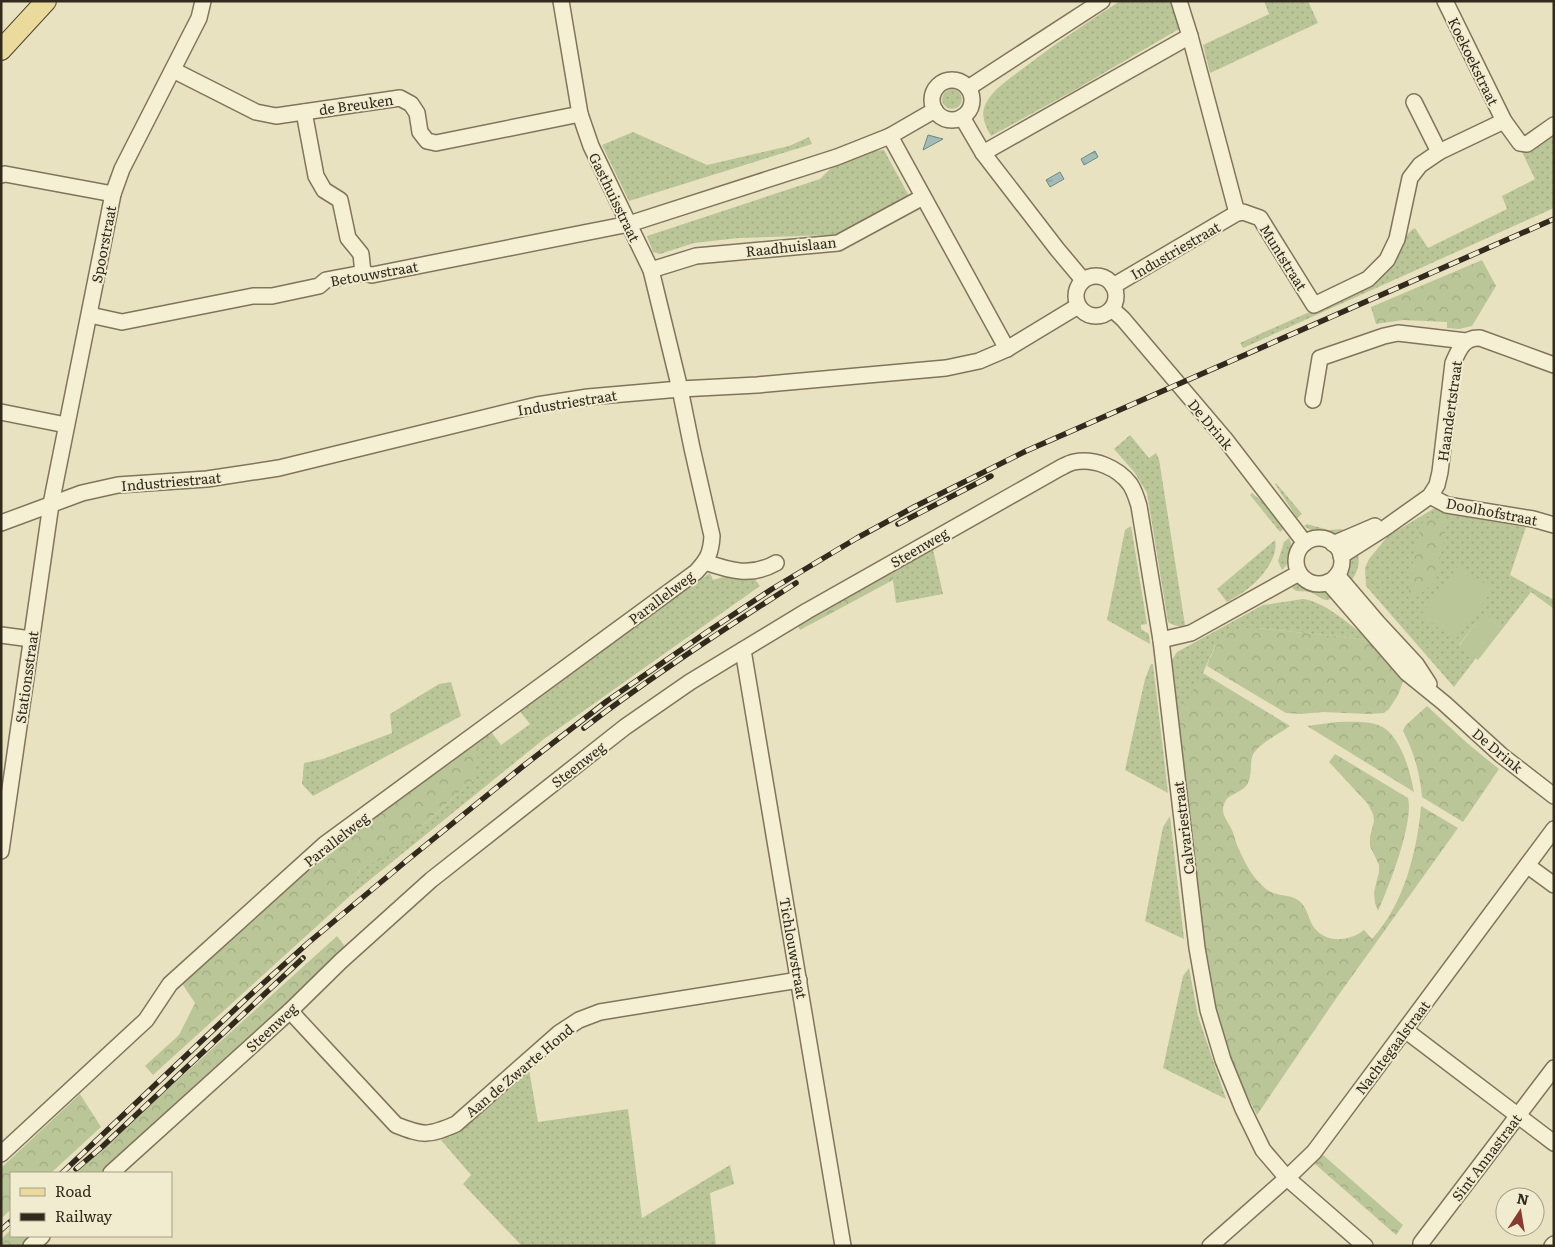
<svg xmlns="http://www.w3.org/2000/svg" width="1555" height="1247" viewBox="0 0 1555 1247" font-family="Literata,serif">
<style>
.grass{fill:url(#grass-dots)}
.forest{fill:url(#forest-crowns)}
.pitch{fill:#bac697}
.water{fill:url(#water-ripples);stroke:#6c8985}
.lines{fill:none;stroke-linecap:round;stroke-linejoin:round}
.minor-casing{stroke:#81745b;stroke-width:18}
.major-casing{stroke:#4f422f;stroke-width:22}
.minor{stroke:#f5efd3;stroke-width:15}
.major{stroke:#eadb9c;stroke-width:20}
.rail-casing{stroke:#322a1d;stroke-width:5.5}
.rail{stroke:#f1ecd0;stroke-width:4;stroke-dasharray:11;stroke-linecap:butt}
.labels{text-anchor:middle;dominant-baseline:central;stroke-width:4;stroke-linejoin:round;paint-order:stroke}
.street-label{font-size:14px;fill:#322a1d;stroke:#f1ecd0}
</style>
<defs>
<pattern id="grass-dots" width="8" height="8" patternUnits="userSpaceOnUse" patternTransform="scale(1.25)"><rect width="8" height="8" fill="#bac697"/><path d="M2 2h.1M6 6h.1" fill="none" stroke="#a0aa82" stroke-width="1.8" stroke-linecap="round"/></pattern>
<pattern id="forest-crowns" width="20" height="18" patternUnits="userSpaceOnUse" patternTransform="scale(1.25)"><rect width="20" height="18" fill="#bac697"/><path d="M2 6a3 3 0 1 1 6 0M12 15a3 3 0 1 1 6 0" fill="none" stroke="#a0aa82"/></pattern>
<pattern id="water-ripples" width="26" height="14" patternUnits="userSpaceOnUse" patternTransform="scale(1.25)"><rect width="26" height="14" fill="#a3bcb8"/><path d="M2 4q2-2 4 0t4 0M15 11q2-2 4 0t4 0" fill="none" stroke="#859995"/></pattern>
</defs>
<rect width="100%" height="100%" fill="#e9e2c1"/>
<g class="grass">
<path d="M1120,1h51l8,28 -106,62 -82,45c-6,-11 -11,-21 -5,-33 8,-15 26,-26 39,-36 31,-24 63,-45 95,-66z"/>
<polygon points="1264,1 1308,1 1318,23 1210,73 1203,45 1269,14"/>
<circle cx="952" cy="99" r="10"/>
<polygon points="633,132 707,165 789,146 809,137 812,144 629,201 602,145"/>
<path d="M1554,134v74l-311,140 -3,-5c28,-13 57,-25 85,-38 20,-9 45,-16 61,-33 10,-11 17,-39 29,-44l13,20 79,-39 -5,-13 33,-17 -13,-27z"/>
<polygon points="884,150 909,196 845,232 832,235 739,238 694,243 660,254 653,252 647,236 820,179 836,163 873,151"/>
<path d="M1130,435l19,23 7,-5 3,6 26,166c-6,2 -11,1 -17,-3l-21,-129 -12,-20 -21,-24z"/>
<polygon points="1276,483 1302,514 1297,518 1275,484"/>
<polygon points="1252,493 1267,506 1283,529 1280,532 1250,495"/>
<polygon points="1437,508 1447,514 1526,527 1510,575 1554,600 1554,609 1531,592 1503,628 1483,614 1459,645 1476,658 1454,687 1366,586 1365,568 1369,559 1388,536 1433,509"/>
<polygon points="1307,524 1329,530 1341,529 1344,530 1346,534 1335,537 1315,533 1304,526"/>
<polygon points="1131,526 1147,624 1141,625 1141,629 1149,634 1150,644 1107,620 1125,530"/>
<path d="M1289,538c6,12 3,23 -7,32l-4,-9 6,-19z"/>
<path d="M1275,540c4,17 -13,37 -25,47 -7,6 -15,10 -23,15l-10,-13z"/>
<polygon points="932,545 943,594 896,603 893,580 893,570"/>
<path d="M1356,551c6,10 1,24 -7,32 -7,-17 -5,-20 7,-32z"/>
<path d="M710,573l3,7 14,-4 26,1 7,9 -216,153 -194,157 10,-27c43,-21 77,-57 113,-89l2,-37 17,-10 9,12 29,-21 -12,-15z"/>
<path d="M1298,584l30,6 6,5c-1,1 -4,4 -6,5 -6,1 -13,-7 -19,-8 -8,-2 -13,2 -18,-6z"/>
<path d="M1303,599c23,3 48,27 67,41l-111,-12h-16l-28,18 -16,36 -21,35 -6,-57 5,-8 86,-47z"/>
<polygon points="1151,664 1153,664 1168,793 1125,770 1145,679"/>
<polygon points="451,682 461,716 313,796 302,784 304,763 323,759 392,733 390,714 439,684"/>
<polygon points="1170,816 1184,939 1145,921 1163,827"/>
<polygon points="1189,968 1198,1016 1226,1099 1163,1068 1183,976"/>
<polygon points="529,1069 538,1122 628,1109 642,1218 730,1165 734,1184 710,1193 716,1246 522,1246 463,1184 471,1175 441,1140 451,1136 467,1125"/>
</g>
<g class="forest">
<polygon points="1482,260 1496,286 1472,326 1459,329 1447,328 1447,322 1403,320 1376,324 1371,307"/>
<polygon points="1424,518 1443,518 1447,521 1436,581 1414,599 1408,597 1415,547"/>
<polygon points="893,570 893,580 800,630 796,623"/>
<path d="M1243,628h16l111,12 34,39 -6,16 -9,14 -5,4 -16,1 -45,-2 -23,2 -14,-1 -79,-47c9,-22 11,-31 36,-38z"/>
<path d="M1203,673l87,53c-11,8 -34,19 -38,31 -2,9 0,18 -4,26 -5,10 -19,10 -23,19 -6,11 3,19 7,28 2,5 3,10 5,15 7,16 15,33 29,44 10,8 23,5 32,11 9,6 10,18 15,26 12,18 36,16 51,4l8,9c32,-35 45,-87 49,-133l37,22 -123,172 -78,115 -15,-29 -21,-51 -8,-34 -9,-61 -11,-89 -15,-134z"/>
<path d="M1427,706l40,37 32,26 -36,53 -41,-25c-2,-23 -8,-45 -19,-66l2,-5z"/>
<path d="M1337,722c12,0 26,-1 38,2 25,6 35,47 39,68l-107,-66z"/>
<polygon points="475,743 479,750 473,780 410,837 379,860 360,869 350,896 153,1075 145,1066 179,1035 195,1003 181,982 329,850"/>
<path d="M1335,754l73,44c6,24 -19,89 -30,113l-3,-8 -1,-11 5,-20v-7l-9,-19v-9l4,-16 -1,-7 -5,-10 -39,-42z"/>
<polygon points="337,936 346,948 102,1173 75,1173"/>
<polygon points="80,1094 101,1127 51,1173 11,1173 11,1209 1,1219 1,1168"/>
<polygon points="1322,1154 1403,1225 1396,1235 1315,1164"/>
<polygon points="11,1230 11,1236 33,1236 22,1246 1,1246 1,1239"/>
</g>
<g class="pitch">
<polygon points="1459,565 1493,590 1455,640 1421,615"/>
<polygon points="1483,613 1503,628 1478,660 1459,646"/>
</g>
<g class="water">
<polygon points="928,135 943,139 923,150"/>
<polygon points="1095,151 1098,157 1084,165 1081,159"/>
<polygon points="1060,172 1064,179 1050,187 1046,180"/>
</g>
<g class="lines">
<defs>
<g id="minor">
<polyline points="1179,1 1190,36 1237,213 1243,212 1260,218 1314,305 1368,279 1387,260 1397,239 1410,178 1420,165 1439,152 1504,121"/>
<polyline points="1445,1 1504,121 1520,143 1527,144 1554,125"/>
<polyline points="173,70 256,112 276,116 400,98 411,104 417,113 420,132 427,141 436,143 580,114"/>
<circle cx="952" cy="100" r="20"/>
<polyline points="968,88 1102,1"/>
<polyline points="1414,102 1439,152"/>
<polyline points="304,112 316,176 324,190 340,200 348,238 361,254 363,273"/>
<polyline points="962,117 983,153 1057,249 1083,280"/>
<polyline points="890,136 1007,349"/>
<polyline points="983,153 1190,36"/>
<polyline points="1,175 5,174 113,194"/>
<polyline points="651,270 696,256 838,243 923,197"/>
<circle cx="1096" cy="296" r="20"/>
<polyline points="1113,286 1237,213"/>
<polyline points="1112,309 1123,319 1225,439 1305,543"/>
<polyline points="90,315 122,322 253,296 272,296 319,286 326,280 363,273 372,275 629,224 837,157 890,136 935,110"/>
<polyline points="1313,400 1320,358 1384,336 1398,333 1466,341"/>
<polyline points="1,412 66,425"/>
<polyline points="1430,496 1447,505 1533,519 1554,525"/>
<polyline points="1,523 82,493 118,485 207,479 279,468 537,405 588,397 680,389 757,385 946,368 979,361 1007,349 1078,306"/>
<circle cx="1319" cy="561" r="23"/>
<polyline points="1333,544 1375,526"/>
<path d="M1341,556l44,-28 45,-32 7,-11 3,-13 13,-109c6,-14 11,-26 27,-25l74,27"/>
<path d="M705,562c26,9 46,15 71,1"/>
<polyline points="1337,575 1378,623 1416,664 1429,684"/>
<polyline points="1328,582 1407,673 1444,703 1501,755 1554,796"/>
<polyline points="1,635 31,639"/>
<polyline points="1161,640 1191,633 1299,573"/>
<polyline points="743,650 843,1246"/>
<polyline points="1,851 51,504 113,194 122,169 199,18 203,1"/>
<polyline points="1528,866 1554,885"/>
<path d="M290,1011l106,114c28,11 32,11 60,-1l103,-91 20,-13 21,-8 199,-32"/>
<polyline points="1405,1030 1554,1143"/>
<path d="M1,1154l145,-134 24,-36 155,-140 371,-272c12,-13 15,-19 16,-36l-20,-88 -12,-59 -29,-119 -60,-124 -11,-32 -19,-113"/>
<path d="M111,1173l179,-162 51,-50 90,-81 194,-153 65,-45 117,-71 253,-143c4,-2 9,-5 14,-6 21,-4 44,6 56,22 4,6 7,15 9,22l22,134 36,308 11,62 15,50 20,49 20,41 24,28 78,68"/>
<polyline points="31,1246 42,1236"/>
<polyline points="1210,1246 1287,1178 1314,1152 1554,829"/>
<polyline points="1421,1246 1421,1243 1554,1068"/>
<polyline points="1552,1246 1554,1244"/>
</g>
<polyline id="major" points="1,50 46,1"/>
</defs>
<use href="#minor" class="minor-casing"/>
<use href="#major" class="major-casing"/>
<use href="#minor" class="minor"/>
<use href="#major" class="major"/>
<defs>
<g id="rail">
<polyline points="898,524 991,476"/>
<path d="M584,728c68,-52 140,-99 212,-145"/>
<polyline points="76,1169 103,1146 303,958"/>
<polyline points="62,1173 248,997 308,943 405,862 522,767 607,701 707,632 772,589 857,538 914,507 1026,451 1554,219"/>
<polyline points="1,1230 11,1221"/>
</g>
</defs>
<use href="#rail" class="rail-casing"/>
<use href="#rail" class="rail"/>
</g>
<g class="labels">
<g class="street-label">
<text transform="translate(1474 61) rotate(64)">Koekoekstraat</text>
<text transform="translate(356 104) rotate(-8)">de Breuken</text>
<text transform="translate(615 197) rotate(64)">Gasthuisstraat</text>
<text transform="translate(103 244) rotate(-79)">Spoorstraat</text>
<text transform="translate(791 246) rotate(-6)">Raadhuislaan</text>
<text transform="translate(1175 250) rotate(-30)">Industriestraat</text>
<text transform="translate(1284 257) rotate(58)">Muntstraat</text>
<text transform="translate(374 273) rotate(-10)">Betouwstraat</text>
<text transform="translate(567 402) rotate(-9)">Industriestraat</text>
<text transform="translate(1449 411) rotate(-82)">Haandertstraat</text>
<text transform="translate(1211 424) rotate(50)">De Drink</text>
<text transform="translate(171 481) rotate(-5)">Industriestraat</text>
<text transform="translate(1492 511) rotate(11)">Doolhofstraat</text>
<text transform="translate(919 547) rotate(-30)">Steenweg</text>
<text transform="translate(661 597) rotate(-37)">Parallelweg</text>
<text transform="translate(26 677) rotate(-82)">Stationsstraat</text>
<text transform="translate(1498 750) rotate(40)">De Drink</text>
<text transform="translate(578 764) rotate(-38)">Steenweg</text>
<text transform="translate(1183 828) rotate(-97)">Calvariestraat</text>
<text transform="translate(336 839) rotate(-38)">Parallelweg</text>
<text transform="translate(794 948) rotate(80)">Tichlouwstraat</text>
<text transform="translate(271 1027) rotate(-43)">Steenweg</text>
<text transform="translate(1392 1047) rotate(-53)">Nachtegaalstraat</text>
<text transform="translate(519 1070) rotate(-40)">Aan de Zwarte Hond</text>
<text transform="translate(1486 1157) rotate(-53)">Sint Annastraat</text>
</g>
</g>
<rect width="1555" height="1247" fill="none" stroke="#322a1d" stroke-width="5"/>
<rect x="10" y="1172" width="162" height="65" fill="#f1ecd0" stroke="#a59e88"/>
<rect x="20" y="1188" width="25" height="8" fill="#eadb9c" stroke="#a59e88"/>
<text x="55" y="1197" font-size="15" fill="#322a1d">Road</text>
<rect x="20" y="1213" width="25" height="8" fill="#322a1d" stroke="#a59e88"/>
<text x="55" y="1222" font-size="15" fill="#322a1d">Railway</text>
<g transform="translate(1520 1212) rotate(12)"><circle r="24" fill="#f1ecd0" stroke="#a59e88"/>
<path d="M0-4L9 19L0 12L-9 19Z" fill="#8a3b30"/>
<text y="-8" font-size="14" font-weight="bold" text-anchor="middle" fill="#322a1d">N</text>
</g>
</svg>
